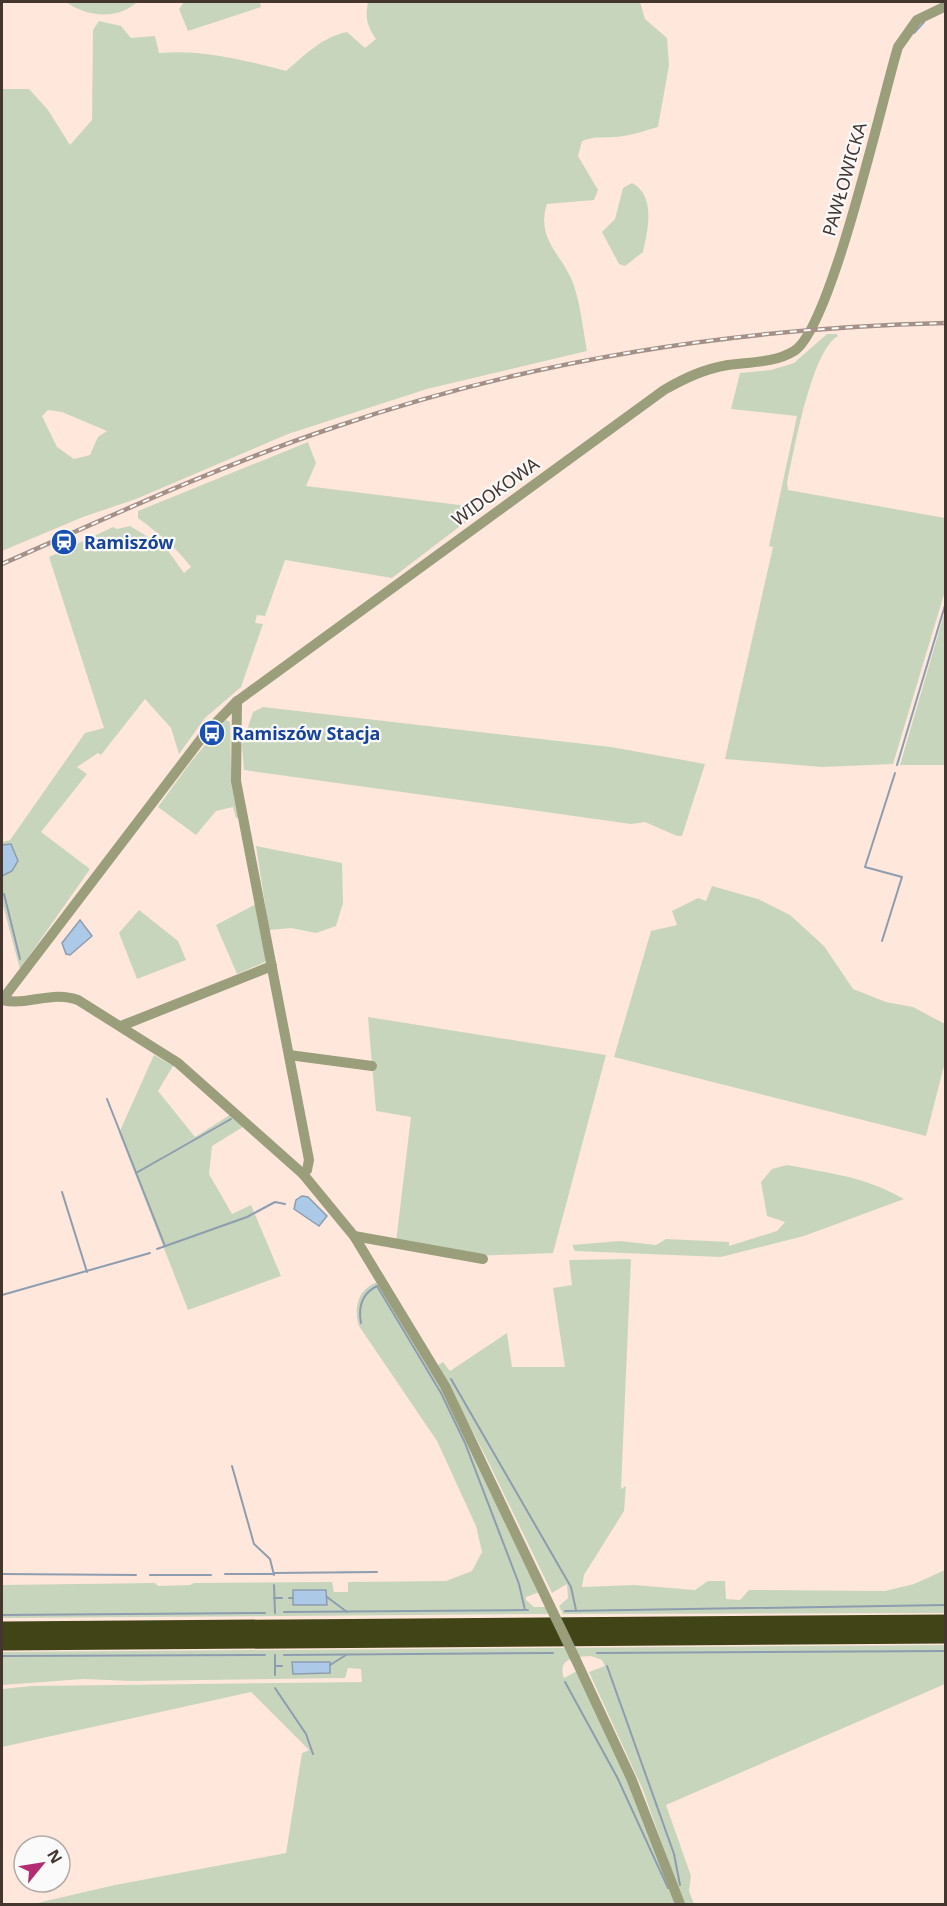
<svg xmlns="http://www.w3.org/2000/svg" width="947" height="1906" viewBox="0 0 947 1906" font-family="'Noto Sans',sans-serif">
<style>
.green{fill:#c8d5bd;fill-rule:evenodd}
.water{fill:#accae7;stroke:#8d9db0;stroke-width:1.5}
.lines{fill:none;stroke-linecap:round;stroke-linejoin:round}
.stream{stroke:#8d9db0;stroke-width:2}
.minor{stroke:#9a9e7b;stroke-width:10}
.highway{stroke:#414416;stroke-width:15}
.rail-casing{stroke:#a49087;stroke-width:4.5}
.rail{stroke:#fafafa;stroke-width:2;stroke-dasharray:7;stroke-linecap:butt}
.minor-bridge{stroke:#9a9e7b;stroke-width:10}
.labels{text-anchor:middle;dominant-baseline:central;stroke-width:4.5;stroke-linejoin:round;paint-order:stroke}
.street-label{font-size:18px;fill:#44352e;stroke:#fafafa}
.transit-label{font-size:18px;font-weight:bold;fill:#164399;stroke:#fafafa;text-anchor:start}
</style>
<rect width="100%" height="100%" fill="#ffe7dc"/>
<g class="green">
<path d="M66,2h71c-19,18 -51,15 -71,0z"/>
<polygon points="184,2 260,2 261,7 188,31 179,9"/>
<path d="M368,2h272l5,17 22,19 2,27 -11,62c-14,4 -28,9 -43,10 -12,1 -21,-1 -33,4l-4,15 20,34 -4,10 -47,4c-12,36 17,51 27,82 7,21 9,44 13,65l-160,38 -139,45 -152,65 -53,18 -81,34v-462h27l19,21 22,35 22,-25 1,-90 6,-9 22,5 10,12 24,-2 4,17c43,-4 85,7 127,18 19,-16 36,-34 61,-39l18,16 11,-9c-9,-13 -11,-21 -8,-37zM48,410l14,2 45,19 -9,6 -8,18 -16,4 -17,-12 -15,-31z"/>
<path d="M632,183c24,13 16,46 11,69l-18,14 -6,-2 -17,-32 13,-13 8,-31z"/>
<path d="M827,334h10l1,2c-27,15 -44,116 -51,147l1,7 157,28v73l-52,173 -71,3 -97,-8 48,-212 -4,-1 28,-130 -66,-7 9,-36 31,-3 23,-7z"/>
<path d="M308,442l8,21 -10,23 178,22 -92,70 -107,-18 -20,56 -8,-1 -2,8 8,1 -22,63 -36,31 -26,36 -8,-26 -26,-29 -44,56 -3,-2 -21,14 10,7 -46,58 49,37 -70,100 -18,-67v-26l9,-32 -9,1v-3l8,-2 75,-107 19,-5 -55,-171 64,-30 4,2 13,-3 36,22 18,25 7,-6c-15,-20 -33,-34 -53,-49v-7z"/>
<polygon points="945,611 945,765 900,765"/>
<polygon points="263,707 611,747 705,764 682,836 677,836 645,822 631,824 244,770 242,745 253,712"/>
<polygon points="226,720 230,722 231,766 242,818 236,818 233,807 216,811 196,835 158,807 190,763"/>
<polygon points="256,846 342,863 343,903 336,926 316,933 291,928 269,930"/>
<polygon points="712,886 758,899 790,915 824,946 853,989 886,1002 913,1007 945,1024 945,1062 926,1136 614,1057 651,931 677,925 672,911 698,898 706,901"/>
<polygon points="256,904 266,956 265,962 237,974 216,925"/>
<polygon points="139,910 178,941 186,960 137,979 119,933"/>
<polygon points="368,1017 606,1055 553,1253 472,1256 396,1242 411,1117 376,1111"/>
<polygon points="154,1055 173,1066 158,1091 195,1137 233,1113 243,1127 212,1146 209,1174 232,1214 251,1205 281,1276 188,1310 119,1133"/>
<path d="M787,1165c46,9 76,11 117,34l-100,37 -83,21 -146,-6 -3,-6 48,-4 36,4 10,-6 63,3v4l48,-15 8,-9 -18,-6 -6,-34 11,-13z"/>
<polygon points="631,1259 621,1489 626,1486 624,1511 584,1575 582,1587 634,1585 695,1590 708,1581 725,1581 726,1599 740,1600 749,1590 885,1591 914,1584 945,1570 945,1613 563,1614 559,1606 568,1598 567,1584 552,1593 488,1461 438,1365 443,1362 450,1371 507,1333 512,1367 565,1367 553,1288 572,1285 569,1260"/>
<path d="M378,1282l56,91 106,219 -14,5v3l8,7h12l3,7 -547,4v-33l153,-2 3,3 32,-1 4,-2 138,-1 2,10h14v-10l98,-1 26,-10 10,-19 -6,-26 -39,-85 -78,-115c-6,-18 -1,-38 19,-44z"/>
<path d="M946,1645l-1,39 -279,121 25,71 -2,15 5,13h-661l82,-19 171,-32 16,-100 7,-3 -58,-58 -249,55v-58l30,-3 330,-4 -1,-13 -13,-1 -3,10 -214,3 -47,-2 -82,6v-33zM591,1656l11,4 3,6 -16,6 54,118 27,76 -93,-195 -13,7c-7,-20 11,-21 27,-22z"/>
</g>
<g class="water">
<polygon points="11,844 18,861 12,871 2,876 2,845"/>
<polygon points="80,920 92,936 70,955 66,954 62,943"/>
<polygon points="302,1196 308,1197 327,1216 319,1226 294,1209 296,1200"/>
<polygon points="293,1590 326,1590 327,1605 293,1605"/>
<polygon points="292,1662 330,1662 330,1673 293,1674"/>
</g>
<g class="lines">
<g class="stream">
<polyline points="914,33 924,22"/>
<polyline points="897,765 946,602"/>
<polyline points="4,894 20,959"/>
<polyline points="882,941 902,877 865,867 895,773"/>
<polyline points="107,1099 165,1246"/>
<polyline points="136,1173 231,1119"/>
<polyline points="62,1192 87,1272"/>
<polyline points="157,1249 247,1217 275,1202 285,1204"/>
<polyline points="2,1295 150,1253"/>
<path d="M361,1323c-3,-16 0,-29 16,-37l64,107 24,50 54,141 6,26"/>
<polyline points="451,1379 571,1587 576,1610"/>
<polyline points="232,1466 254,1544 270,1559 274,1575"/>
<polyline points="274,1573 377,1572"/>
<polyline points="2,1574 136,1575"/>
<polyline points="225,1574 273,1574"/>
<polyline points="150,1575 211,1575"/>
<polyline points="274,1585 275,1613"/>
<polyline points="327,1597 347,1612"/>
<polyline points="274,1598 282,1598"/>
<polyline points="289,1598 293,1598"/>
<polyline points="565,1611 946,1605"/>
<polyline points="284,1612 528,1610"/>
<polyline points="2,1615 265,1613"/>
<polyline points="597,1653 946,1651"/>
<polyline points="275,1655 275,1675"/>
<polyline points="284,1655 553,1653"/>
<polyline points="2,1656 265,1655"/>
<polyline points="330,1665 346,1655"/>
<polyline points="275,1666 282,1666"/>
<polyline points="607,1666 674,1854 680,1885"/>
<polyline points="565,1682 617,1777 668,1888"/>
<polyline points="275,1688 306,1734 313,1754"/>
</g>
<g class="minor">
<polyline points="237,701 236,781 309,1160 307,1170 303,1174"/>
<path d="M2,1000l202,-265 32,-33 428,-312c21,-12 40,-21 64,-25 21,-3 47,-2 66,-14 37,-22 88,-252 104,-304l19,-27 29,-14"/>
<path d="M2,1000c27,6 50,-10 76,0l100,63 125,111 51,62 91,150 105,220"/>
<polyline points="121,1026 272,966"/>
<polyline points="289,1055 372,1066"/>
<polyline points="354,1236 483,1259"/>
<polyline points="575,1658 631,1778 680,1904"/>
</g>
<g class="highway">
<polyline points="2,1629 946,1622"/>
<polyline points="2,1643 946,1636"/>
</g>
<defs>
<path id="rail" d="M2,564c109,-48 219,-99 333,-137 198,-68 402,-99 611,-104"/>
</defs>
<use href="#rail" class="rail-casing"/>
<use href="#rail" class="rail"/>
<polyline class="minor-bridge" points="550,1606 575,1658"/>
</g>
<defs>
<symbol id="station-disc" viewBox="-11 -11 22 22"><circle r="9.5" fill="#1a4fb4" stroke="#fafafa"/><path d="M-3-6H3Q5-6 5-4V2Q5 4 3 4L4.5 6H3L1.5 4h-3L-3 6H-4.5L-3 4Q-5 4-5 2V-4Q-5-6-3-6ZM-3.5-4v3h7v-3ZM-3.5 1v1.5H-2V1ZM2 1v1.5H3.5V1Z" fill="#fff"/></symbol>
<symbol id="bus-disc" viewBox="-11 -11 22 22"><circle r="9.5" fill="#1a4fb4" stroke="#fafafa"/><path d="M-5-6H5V4H4V6H2V4H-2V6H-4V4H-5ZM-3.5-4V0h7V-4ZM-3.5 1.2v1.5H-2V1.2ZM2 1.2v1.5H3.5V1.2Z" fill="#fff"/></symbol>
</defs>
<g fill-rule="evenodd">
<use href="#station-disc" x="49" y="527" width="30" height="30"/>
<use href="#bus-disc" x="197" y="718" width="30" height="30"/>
</g>
<g class="labels">
<g class="street-label">
<text transform="translate(844 179) rotate(-74)">PAWŁOWICKA</text>
<text transform="translate(495 491) rotate(-36)">WIDOKOWA</text>
</g>
<g class="transit-label">
<text x="84" y="542">Ramiszów</text>
<text x="232" y="733">Ramiszów Stacja</text>
</g>
</g>
<rect width="947" height="1906" fill="none" stroke="#44352e" stroke-width="6"/>
<g transform="translate(42 1864) rotate(60)"><circle r="28" fill="#fafafa" stroke="#b1aba8" stroke-width="1.5"/>
<path d="M0-4.5L10 22L0 15L-10 22Z" fill="#b22d72"/>
<text y="-9" font-size="16" font-weight="bold" text-anchor="middle" fill="#44352e">N</text>
</g>
</svg>
